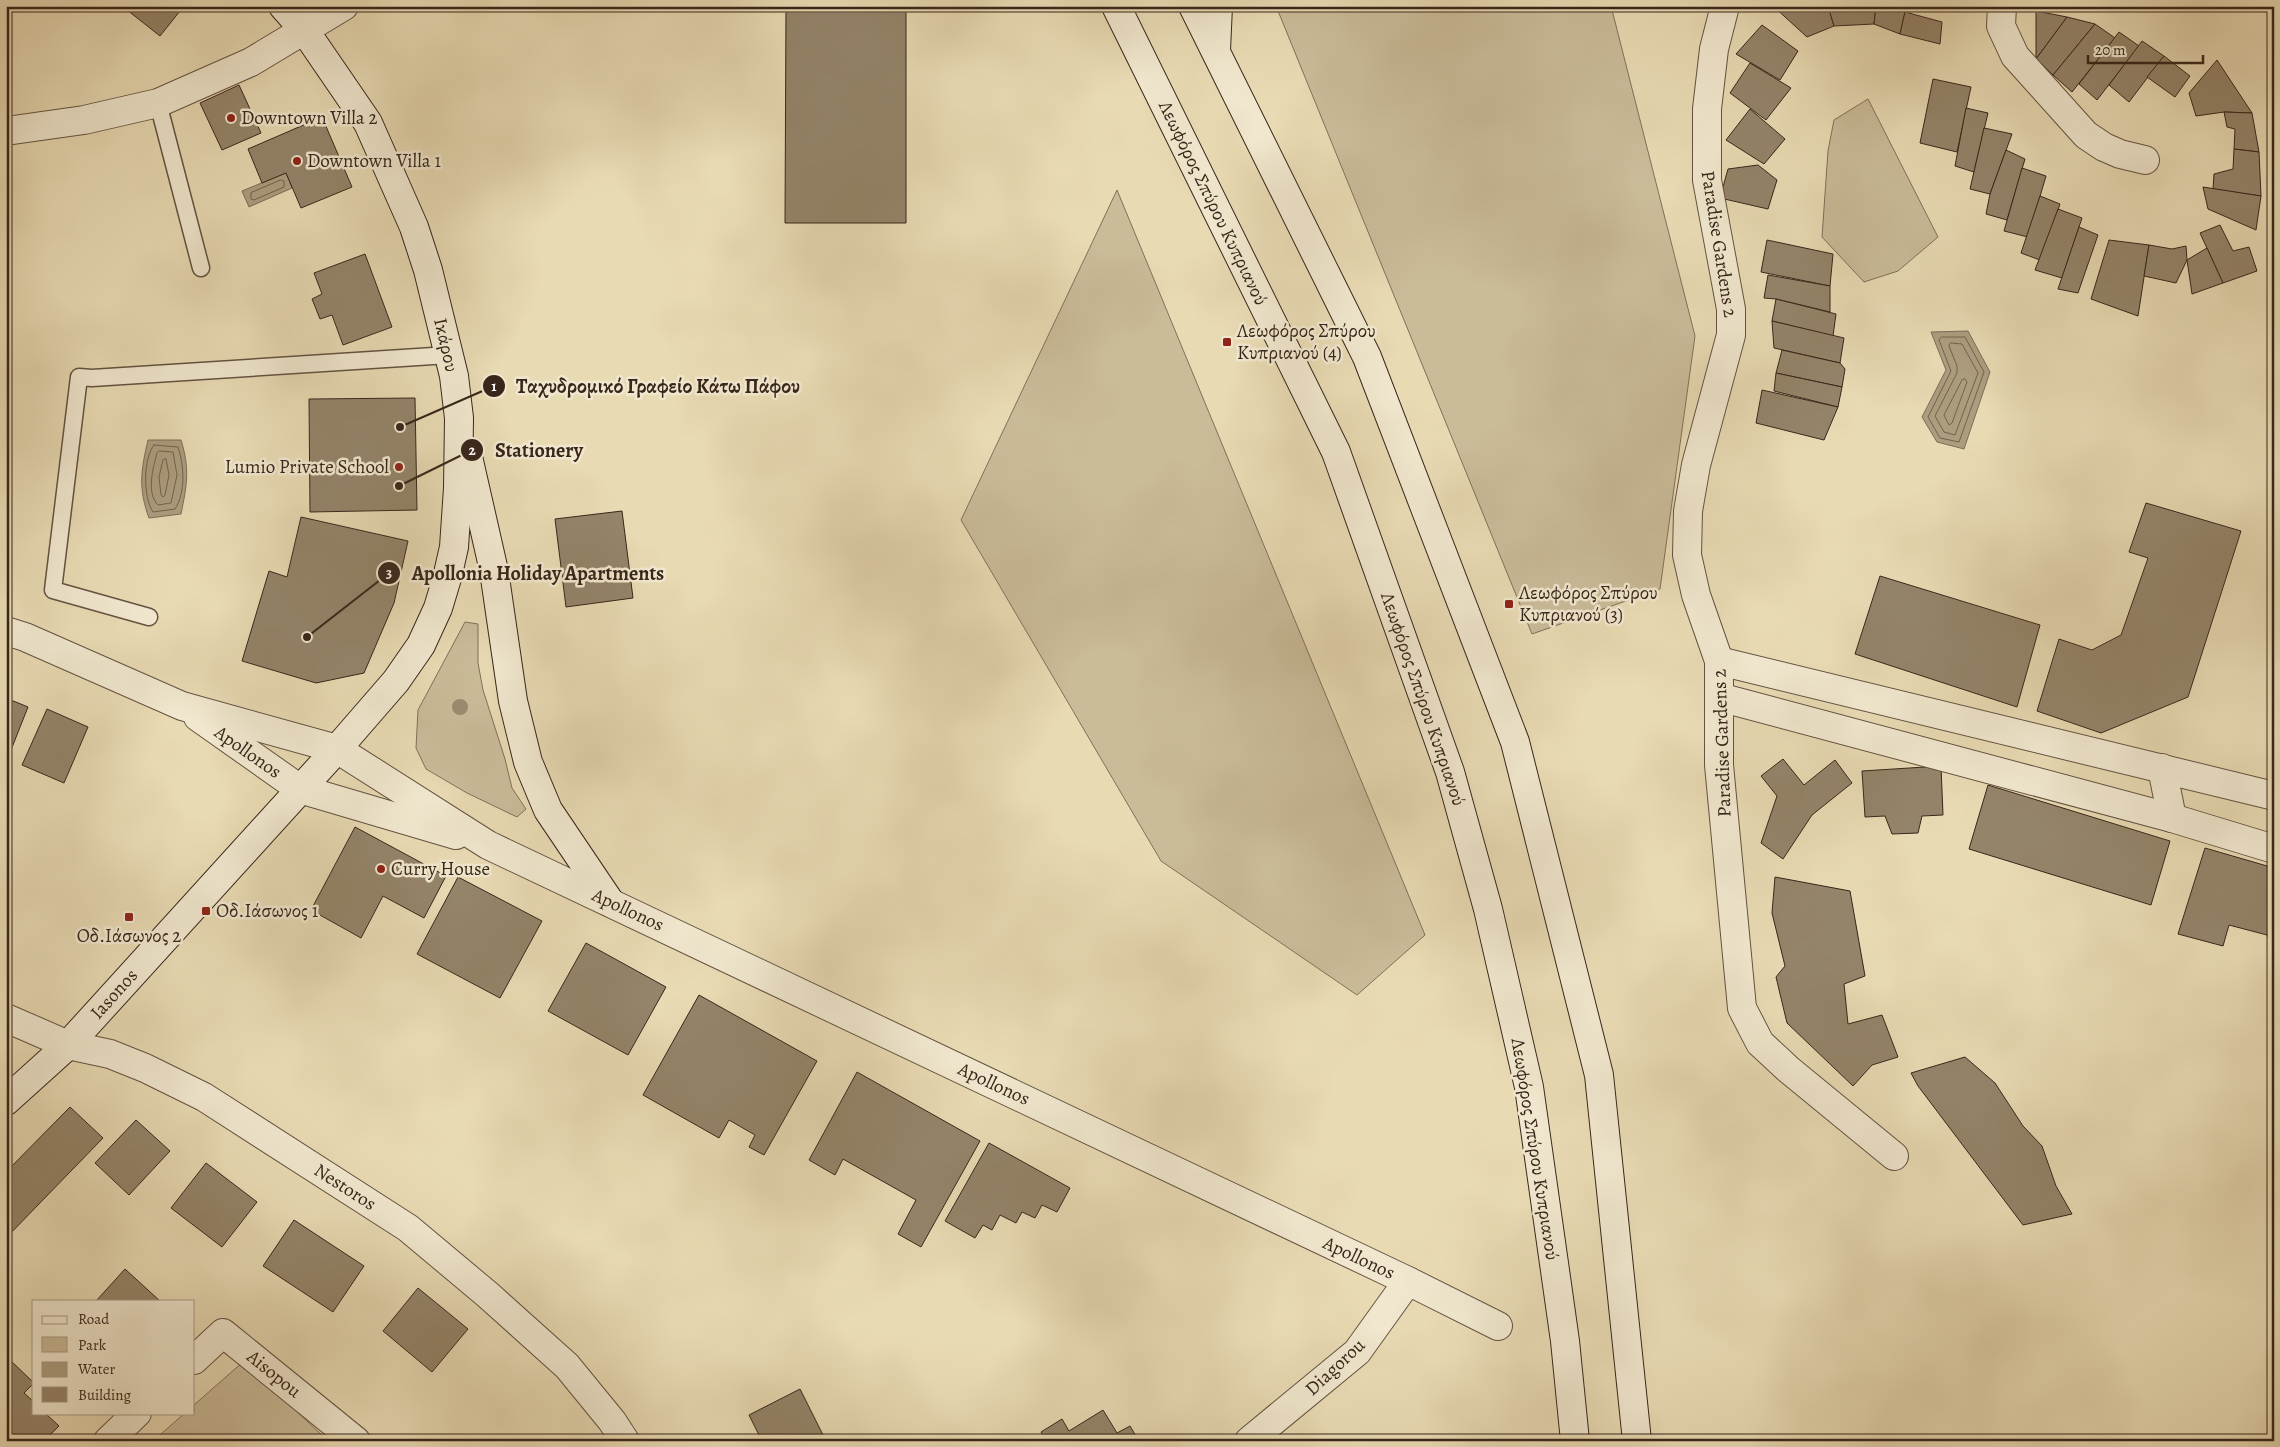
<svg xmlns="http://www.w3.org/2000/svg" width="2280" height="1447" viewBox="0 0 2280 1447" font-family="Alegreya,serif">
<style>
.green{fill:#cabb99;stroke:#81705a}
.water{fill:#ac9d7f;stroke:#7e6d57}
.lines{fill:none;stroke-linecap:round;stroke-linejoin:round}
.shore{stroke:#72624d;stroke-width:1}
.building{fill:#94846a;stroke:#38261b}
.lane-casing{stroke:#645341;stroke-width:19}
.street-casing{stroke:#645341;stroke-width:30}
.secondary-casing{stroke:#38261b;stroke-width:30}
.lane{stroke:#f0e7ce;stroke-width:16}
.street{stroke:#f0e7ce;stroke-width:28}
.secondary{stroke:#f0e7ce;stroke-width:28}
.tree{fill:#9b8b70}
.poi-dot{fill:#8f2418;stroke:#f0e7ce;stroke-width:2}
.labels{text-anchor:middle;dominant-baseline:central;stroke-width:5;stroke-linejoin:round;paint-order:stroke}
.poi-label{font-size:19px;fill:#38261b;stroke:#f0e7ce;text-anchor:start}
.street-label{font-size:19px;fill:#38261b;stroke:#f0e7ce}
.leader{fill:none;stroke:#38261b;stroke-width:2}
.callout-dot{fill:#38261b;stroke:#f0e7ce;stroke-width:2}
.mark-label{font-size:15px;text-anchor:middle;font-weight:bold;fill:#fff}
.callout-label{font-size:20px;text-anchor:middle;font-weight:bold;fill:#38261b;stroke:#f0e7ce;stroke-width:5;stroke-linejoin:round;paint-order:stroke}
</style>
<rect width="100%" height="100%" fill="#e8dab3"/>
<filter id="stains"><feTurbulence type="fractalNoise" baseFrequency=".004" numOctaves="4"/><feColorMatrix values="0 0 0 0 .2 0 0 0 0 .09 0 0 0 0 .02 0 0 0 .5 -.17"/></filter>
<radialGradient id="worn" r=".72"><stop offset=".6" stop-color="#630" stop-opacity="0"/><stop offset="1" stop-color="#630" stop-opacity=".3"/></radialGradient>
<g class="green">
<polygon points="1276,6 1611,6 1695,336 1660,589 1532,634"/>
<polygon points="1868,99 1938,237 1898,271 1864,282 1822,237 1828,151 1834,120"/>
<polygon points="1117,190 1425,935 1357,995 1161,861 961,520"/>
<polygon points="465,622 478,624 478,663 483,690 505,759 512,788 526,809 517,817 467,793 426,769 416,748 418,710"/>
<polygon points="244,1361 328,1441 153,1441 185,1413 194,1413 194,1405"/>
</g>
<g class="water">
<polygon points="286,173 292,188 249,207 242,191"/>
<polygon points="1968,331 1990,372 1964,449 1937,442 1922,417 1946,370 1931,332"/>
<path d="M148,440h33c9,29 6,45 0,74l-32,4c-11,-30 -8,-48 -1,-78z"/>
</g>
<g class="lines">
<g class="shore">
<polygon points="281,180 284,181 284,187 254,200 251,199 251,193"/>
<polygon points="1942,337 1965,337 1984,372 1959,442 1940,438 1928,417 1951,371 1939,340"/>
<polygon points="1951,343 1962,344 1978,373 1955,435 1944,432 1935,416 1957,373 1957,366 1949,346"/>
<polygon points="1965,379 1967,382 1952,423 1949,425 1944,415 1962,380"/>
<path d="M154,445l24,2c6,18 8,45 -3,62l-22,3c-10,-15 -10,-53 1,-67z"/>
<path d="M159,451l14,1 4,23 -6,28 -13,2c-12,-12 -5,-37 -1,-52z"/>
<polygon points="166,459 169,475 165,495 163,497 161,495 159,477 163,460"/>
</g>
</g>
<g class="building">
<polygon points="122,6 184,6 160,36"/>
<polygon points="786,6 906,6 906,223 785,223"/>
<polygon points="1773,6 1828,6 1834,26 1807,37"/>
<polygon points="1828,6 1876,6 1874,24 1834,26"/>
<polygon points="1876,6 1905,12 1900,34 1874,24"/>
<polygon points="2036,11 2067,17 2036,59"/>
<polygon points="1905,12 1942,22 1940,44 1900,34"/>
<polygon points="2067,17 2095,24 2053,75 2036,59"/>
<polygon points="2095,24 2115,38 2072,92 2053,75"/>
<polygon points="1762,25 1798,51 1780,80 1736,54"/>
<polygon points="2119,32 2139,46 2097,100 2079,84"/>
<polygon points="2142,41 2164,56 2129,102 2109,85"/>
<polygon points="2164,56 2190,76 2175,97 2147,77"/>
<polygon points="2217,60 2252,113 2224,112 2196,116 2189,93"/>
<polygon points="1750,63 1791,88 1766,120 1730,93"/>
<polygon points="1933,79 1971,87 1957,152 1920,143"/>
<polygon points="239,85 261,133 222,150 200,103"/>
<polygon points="1966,108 1988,113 1974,172 1955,166"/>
<polygon points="1750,109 1785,139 1764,164 1726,140"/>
<polygon points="2224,112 2252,113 2259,152 2234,149 2235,129 2227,127"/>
<polygon points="322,117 352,187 301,208 286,173 262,183 248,149"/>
<polygon points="1984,128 2012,134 1990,194 1970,189"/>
<polygon points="2234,149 2259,152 2261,196 2213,189 2214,174 2233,169"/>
<polygon points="2006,150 2025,159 2007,220 1986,214 1990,194"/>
<polygon points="1758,165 1777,180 1768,209 1720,198 1728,169"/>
<polygon points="2022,168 2046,176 2028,237 2004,231"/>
<polygon points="2203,187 2261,196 2256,230 2208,209"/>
<polygon points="2040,196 2060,204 2040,260 2021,253"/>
<polygon points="2058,209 2082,218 2062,278 2035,270"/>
<polygon points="2220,225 2233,251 2249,247 2257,271 2223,283 2200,233"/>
<polygon points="2079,227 2098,235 2078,293 2058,289"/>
<polygon points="1767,240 1833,254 1830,286 1761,272"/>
<polygon points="2109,240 2149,245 2138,316 2091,299"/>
<polygon points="2149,245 2172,249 2186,246 2187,260 2176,283 2144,276"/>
<polygon points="2207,248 2223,283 2192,294 2187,260"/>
<polygon points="365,254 392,327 343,345 332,315 320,319 312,299 322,294 314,273"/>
<polygon points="1768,275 1830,286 1830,312 1776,299 1764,298"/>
<polygon points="1776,299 1836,314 1833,336 1772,321"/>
<polygon points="1772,321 1844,338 1840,363 1774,348"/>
<polygon points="1782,350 1840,363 1845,369 1842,387 1776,373"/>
<polygon points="1776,373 1842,387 1838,407 1774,391"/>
<polygon points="1762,390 1838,407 1824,440 1756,423"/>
<polygon points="415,398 417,510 310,512 309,399"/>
<polygon points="2146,503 2241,531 2188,697 2101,733 2037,711 2059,639 2092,650 2121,635 2148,558 2129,552"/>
<polygon points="622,511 633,598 566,607 555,519"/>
<polygon points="301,517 408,541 394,603 364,673 316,683 242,661 269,571 287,577"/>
<polygon points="1880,576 2040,625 2017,707 1855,654"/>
<polygon points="6,698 28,707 7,760 6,760"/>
<polygon points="47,709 88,727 64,783 22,765"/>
<polygon points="1783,759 1804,785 1835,760 1852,783 1812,815 1783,859 1761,843 1777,796 1761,776"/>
<polygon points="1941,766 1943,815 1922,816 1918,833 1892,834 1885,816 1865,817 1862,771"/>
<polygon points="1988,785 2170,841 2151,905 1969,849"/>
<polygon points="355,827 446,876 424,918 383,896 361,938 311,910"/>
<polygon points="2205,848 2274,868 2274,949 2267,935 2229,925 2223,946 2178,934"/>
<polygon points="458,877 542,921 500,998 417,954"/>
<polygon points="1775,877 1850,891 1865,976 1844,984 1848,1024 1882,1015 1898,1057 1872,1065 1853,1086 1787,1023 1776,977 1785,966 1772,913"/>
<polygon points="586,943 666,987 628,1055 548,1011"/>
<polygon points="699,995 817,1061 764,1155 749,1147 755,1135 729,1120 719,1138 643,1095"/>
<polygon points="1965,1057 1995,1083 2023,1126 2042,1146 2056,1186 2072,1214 2023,1225 1918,1086 1911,1073"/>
<polygon points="857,1072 980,1141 921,1247 898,1234 916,1200 843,1159 835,1175 809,1160"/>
<polygon points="70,1107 103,1138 6,1238 6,1172"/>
<polygon points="136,1120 170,1151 129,1195 95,1163"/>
<polygon points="989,1143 1070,1188 1057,1212 1042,1205 1035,1218 1022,1212 1016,1223 1000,1215 992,1230 983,1225 975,1238 945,1221"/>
<polygon points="206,1163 257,1202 222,1247 171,1208"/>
<polygon points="294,1220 364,1266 333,1312 263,1266"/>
<polygon points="125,1269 160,1301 96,1301"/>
<polygon points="418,1288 468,1329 432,1372 383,1331"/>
<polygon points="10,1360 34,1383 24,1393 34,1402 34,1413 45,1413 59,1426 44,1441 6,1441 6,1364"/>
<polygon points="800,1389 826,1441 762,1441 749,1415"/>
<polygon points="1103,1410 1117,1433 1130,1426 1139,1441 1046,1441 1041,1432 1062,1419 1069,1431"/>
</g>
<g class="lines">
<defs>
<g id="lane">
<polyline points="158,103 201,268"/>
<polyline points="149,617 53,590 79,377 92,378 449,355"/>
</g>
<g id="street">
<polyline points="1725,6 1714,49 1707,109 1707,180 1731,309 1731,335 1696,465 1688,511 1687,555 1696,595 1719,661 1719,765 1742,1008 1760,1043 1788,1069 1894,1156"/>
<polyline points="2002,6 2001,26 2015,56 2086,135 2104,147 2120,154 2145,160"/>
<polyline points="6,131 84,120 158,103 251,62 344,6"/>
<polyline points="6,631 25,637 182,706 337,749 488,845 1408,1281 1498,1326"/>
<polyline points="1719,661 2274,796"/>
<polyline points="1719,697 2172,818 2274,849"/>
<polyline points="198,717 300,789 456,835"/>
<polyline points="2162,768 2172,818"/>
<polyline points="6,1018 68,1045 110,1054 145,1068 204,1097 408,1228 488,1295 567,1366 612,1421 625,1441"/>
<polyline points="194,1360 223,1333 356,1441"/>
<polyline points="108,1441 137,1413"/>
<polyline points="1249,1441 1357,1352 1408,1281"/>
</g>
<g id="secondary">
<polyline points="1116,6 1336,452 1450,772 1488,909 1529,1087 1565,1341 1575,1441"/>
<polyline points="1193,6 1367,357 1515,742 1599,1075 1637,1441"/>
<polyline points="1216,50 1218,6"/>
<polyline points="469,461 494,571 513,701 528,762 548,810 610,902"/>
<polyline points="6,1101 68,1045 337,749 396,681 421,645 438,608 447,578 454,547 458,488 459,418 454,376 428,270 414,227 368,123 305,31 283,6"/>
</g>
</defs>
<use href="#lane" class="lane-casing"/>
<use href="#street" class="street-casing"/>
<use href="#secondary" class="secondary-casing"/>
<use href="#lane" class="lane"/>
<use href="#street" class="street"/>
<use href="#secondary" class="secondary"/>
</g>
<circle class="tree" cx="460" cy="707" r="8"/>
<g class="poi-dot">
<circle cx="231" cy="118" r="5"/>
<circle cx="297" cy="161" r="5"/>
<rect x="1222" y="337" width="10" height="10" rx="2.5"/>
<circle cx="399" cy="467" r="5"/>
<rect x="1504" y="599" width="10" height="10" rx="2.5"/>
<circle cx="381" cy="869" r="5"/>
<rect x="201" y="906" width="10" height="10" rx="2.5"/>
<rect x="124" y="912" width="10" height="10" rx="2.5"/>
</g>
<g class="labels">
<g class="poi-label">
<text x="241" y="118">Downtown Villa 2</text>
<text x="307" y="161">Downtown Villa 1</text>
<text x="1237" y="331">Λεωφόρος Σπύρου<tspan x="1237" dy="22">Κυπριανού (4)</tspan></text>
<text x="389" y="467" text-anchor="end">Lumio Private School</text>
<text x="1519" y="593">Λεωφόρος Σπύρου<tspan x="1519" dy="22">Κυπριανού (3)</tspan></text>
<text x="391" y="869">Curry House</text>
<text x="216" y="911">Οδ.Ιάσωνος 1</text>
<text x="129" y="936" text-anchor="middle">Οδ.Ιάσωνος 2</text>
</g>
<g class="street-label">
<text transform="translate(1213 203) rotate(64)">Λεωφόρος Σπύρου Κυπριανού</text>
<text transform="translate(1719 244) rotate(81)">Paradise Gardens 2</text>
<text transform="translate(446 345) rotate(77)">Ικάρου</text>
<text transform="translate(1423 699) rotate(71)">Λεωφόρος Σπύρου Κυπριανού</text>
<text transform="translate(1722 743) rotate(-92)">Paradise Gardens 2</text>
<text transform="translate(248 752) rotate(35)">Apollonos</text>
<text transform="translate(628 910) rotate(25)">Apollonos</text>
<text transform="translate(114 994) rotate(-48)">Iasonos</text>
<text transform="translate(994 1084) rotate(25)">Apollonos</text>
<text transform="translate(1535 1149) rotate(81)">Λεωφόρος Σπύρου Κυπριανού</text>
<text transform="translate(345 1187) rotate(33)">Nestoros</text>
<text transform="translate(1359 1258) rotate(25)">Apollonos</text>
<text transform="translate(1335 1367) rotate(-43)">Diagorou</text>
<text transform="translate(274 1374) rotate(39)">Aisopou</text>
</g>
</g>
<path class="leader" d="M400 427L494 386M399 486L472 450M307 637L389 573"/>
<g class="callout-dot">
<circle cx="400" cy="427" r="5"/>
<circle cx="399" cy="486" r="5"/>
<circle cx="307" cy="637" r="5"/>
<circle cx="494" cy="386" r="12"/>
<circle cx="472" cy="450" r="12"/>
<circle cx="389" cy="573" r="12"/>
</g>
<g class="mark-label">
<text x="494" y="391">1</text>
<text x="472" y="455">2</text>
<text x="389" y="578">3</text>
</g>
<g class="callout-label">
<text x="658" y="393">Ταχυδρομικό Γραφείο Κάτω Πάφου</text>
<text x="539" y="457">Stationery</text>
<text x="538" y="580">Apollonia Holiday Apartments</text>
</g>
<rect width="2280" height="1447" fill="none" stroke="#e8dab3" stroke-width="25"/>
<rect x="8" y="8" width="2265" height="1432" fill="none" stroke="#38261b" stroke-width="2.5"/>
<rect x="12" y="12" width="2255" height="1422" fill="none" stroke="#38261b"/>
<rect x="32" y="1300" width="162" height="115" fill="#f0e7ce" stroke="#a69a86"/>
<rect x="42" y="1316" width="25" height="8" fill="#f0e7ce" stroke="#a69a86"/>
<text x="78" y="1324" font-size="15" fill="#38261b">Road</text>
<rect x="42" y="1337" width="25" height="15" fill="#cabb99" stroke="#a69a86"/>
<text x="78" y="1350" font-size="15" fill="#38261b">Park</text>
<rect x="42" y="1362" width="25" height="15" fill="#ac9d7f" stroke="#a69a86"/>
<text x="78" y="1374" font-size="15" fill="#38261b">Water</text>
<rect x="42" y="1387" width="25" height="15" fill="#94846a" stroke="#a69a86"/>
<text x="78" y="1400" font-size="15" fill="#38261b">Building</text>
<path d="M2088 55v8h115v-8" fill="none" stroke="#38261b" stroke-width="2.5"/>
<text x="2095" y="55" font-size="15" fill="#38261b" stroke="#f0e7ce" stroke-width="4" paint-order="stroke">20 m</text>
<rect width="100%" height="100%" filter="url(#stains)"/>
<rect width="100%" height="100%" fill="url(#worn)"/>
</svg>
